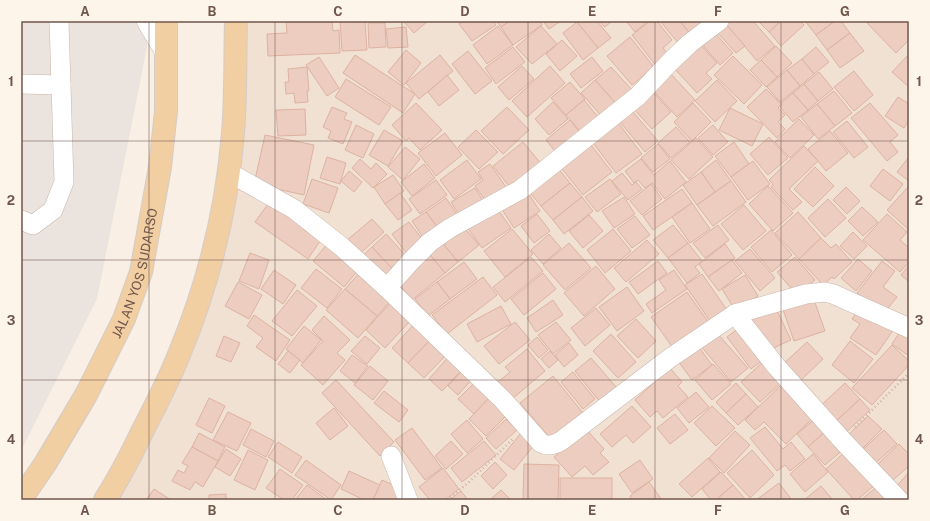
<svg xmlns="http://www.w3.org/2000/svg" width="930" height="521" viewBox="0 0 930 521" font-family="'Public Sans',sans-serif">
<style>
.residential{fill:#f1e1d3}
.industrial{fill:#eae3de}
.building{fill:#eccdbf;stroke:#ddb2a1}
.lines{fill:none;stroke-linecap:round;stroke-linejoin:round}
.minor-casing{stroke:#cab7ac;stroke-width:20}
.major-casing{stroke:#d4ccc9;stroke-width:24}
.path{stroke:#d1b0a2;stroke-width:2.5;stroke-dasharray:1 3;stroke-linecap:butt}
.minor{stroke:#fff;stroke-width:19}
.major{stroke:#f2cea3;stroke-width:22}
.grid{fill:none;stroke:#70564c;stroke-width:1;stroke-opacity:0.55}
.labels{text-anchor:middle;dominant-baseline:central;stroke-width:4;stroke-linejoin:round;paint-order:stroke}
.street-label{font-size:13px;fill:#70564c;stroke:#fdf4ea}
.neatline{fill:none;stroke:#70564c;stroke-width:1.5}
.grid-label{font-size:13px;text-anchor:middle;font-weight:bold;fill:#70564c}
</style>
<rect width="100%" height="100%" fill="#faefe4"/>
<polygon class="residential" points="234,21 909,21 909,500 104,500 173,366 225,212"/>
<polygon class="industrial" points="21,21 146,21 147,47 97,299 24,445 21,449"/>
<g class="building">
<polygon points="286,21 332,21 333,31 339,30 340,53 268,56 267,34 287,33"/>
<polygon points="340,21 365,21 367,50 342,51"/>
<polygon points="403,21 428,21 414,33"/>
<polygon points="464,21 493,21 496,25 472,41 459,24"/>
<polygon points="496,21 510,21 501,27"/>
<polygon points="510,21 540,21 542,25 513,45 501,27"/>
<polygon points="543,21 561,21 549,29"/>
<polygon points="576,21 597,21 611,38 598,48"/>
<polygon points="599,21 612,21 605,27"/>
<polygon points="626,21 648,21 635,32"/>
<polygon points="650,21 657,21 672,40 663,48 670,57 657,67 632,35"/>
<polygon points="660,21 680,21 692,36 680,45"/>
<polygon points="680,21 705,21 692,36"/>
<polygon points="728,21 753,21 775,46 757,61 725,23"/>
<polygon points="758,21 781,21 769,32"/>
<polygon points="781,21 800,21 804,25 781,46 769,32"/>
<polygon points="805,21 835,21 816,35"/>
<polygon points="835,21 841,21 850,33 827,50 816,35"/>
<polygon points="868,21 909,21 909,40 896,53 867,23"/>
<polygon points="577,22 598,48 583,60 563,33"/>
<polygon points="368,23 385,23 386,47 369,48"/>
<polygon points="725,23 745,46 736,53 716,31"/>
<polygon points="498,26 513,45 487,64 473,45"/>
<polygon points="541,26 557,44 532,64 516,47"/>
<polygon points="406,27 408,47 388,48 386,29"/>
<polygon points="713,31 733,53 720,65 701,43"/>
<polygon points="850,33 864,51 840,68 827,50"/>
<polygon points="630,37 654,67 632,85 607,56"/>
<polygon points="562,40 577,56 560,71 546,54"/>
<polygon points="699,43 717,63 706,73 712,79 697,93 673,67"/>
<polygon points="776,46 792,63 777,77 761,60"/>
<polygon points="513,47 525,62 496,84 485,68"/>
<polygon points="816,47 829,62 814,74 802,59"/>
<polygon points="406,50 421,63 404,85 388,72"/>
<polygon points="468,51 492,81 475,94 452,64"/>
<polygon points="909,54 909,87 892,72"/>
<polygon points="355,55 415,94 403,113 343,73"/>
<polygon points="440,55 453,71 419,99 406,83"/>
<polygon points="733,56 762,85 744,104 714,75"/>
<polygon points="319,57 339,88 327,96 306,65"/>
<polygon points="592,57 603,71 581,88 570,74"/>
<polygon points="802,59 814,74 800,86 787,70"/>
<polygon points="761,60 777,77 766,87 750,70"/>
<polygon points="522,66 534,79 509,100 498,87"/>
<polygon points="550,66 565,83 527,117 512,101"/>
<polygon points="307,67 309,91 307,91 308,102 295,103 294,93 286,94 285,82 289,82 288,69"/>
<polygon points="611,67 634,92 618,106 595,80"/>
<polygon points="787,70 800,86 780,102 767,87"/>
<polygon points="854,71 873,95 854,111 834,87"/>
<polygon points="669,72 695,100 677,117 652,89"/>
<polygon points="819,72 833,89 818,101 804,84"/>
<polygon points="447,75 459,90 439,106 428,92"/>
<polygon points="346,79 391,107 379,125 335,97"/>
<polygon points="595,80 618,106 604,119 581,93"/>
<polygon points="717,80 737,101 715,122 695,101"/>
<polygon points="570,82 585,99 566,115 551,98"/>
<polygon points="804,84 818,101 808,110 793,93"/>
<polygon points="766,89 781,104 778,108 785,115 778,122 785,129 777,138 747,107"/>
<polygon points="652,91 671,112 652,129 633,108"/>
<polygon points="834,91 852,113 835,126 817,104"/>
<polygon points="793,93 808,110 793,122 780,107 782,105 781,103"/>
<polygon points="898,97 909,104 909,120 904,128 885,116"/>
<polygon points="584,100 598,117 585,137 566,115"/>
<polygon points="553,102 568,119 549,135 535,119"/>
<polygon points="416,103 442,130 420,150 409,138 406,141 392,125"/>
<polygon points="693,103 711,122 692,141 674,122"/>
<polygon points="870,103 898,135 890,142 898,152 887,161 851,118"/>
<polygon points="817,104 835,126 818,139 801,117"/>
<polygon points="332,107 347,113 344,119 352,122 343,144 328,138 331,131 323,127"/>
<polygon points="507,107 529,130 503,154 481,131"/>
<polygon points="730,108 763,124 752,146 719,130"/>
<polygon points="305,109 306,135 278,136 276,110"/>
<polygon points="633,112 658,141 645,152 620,122"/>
<polygon points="799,119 814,135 790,158 775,142"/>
<polygon points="570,120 582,135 558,155 546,140"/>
<polygon points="616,120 642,154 616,173 590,139"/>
<polygon points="847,121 868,147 854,158 833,132"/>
<polygon points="356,125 374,134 363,158 345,150"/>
<polygon points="713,125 728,142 713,155 698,138"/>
<polygon points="676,127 690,142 671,158 658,143"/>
<polygon points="384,130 403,141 388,166 369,155"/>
<polygon points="476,130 498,152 479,169 458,147"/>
<polygon points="830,131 848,153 826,171 808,149"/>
<polygon points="445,133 462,155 436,176 418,153"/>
<polygon points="265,135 314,145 304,195 254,184"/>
<polygon points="769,137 788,158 768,175 750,154"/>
<polygon points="696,138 713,157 689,179 671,160"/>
<polygon points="588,141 612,172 583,195 558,164"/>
<polygon points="523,142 543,166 512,190 493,166"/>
<polygon points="734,142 749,164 731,177 715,156"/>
<polygon points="658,144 670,159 653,172 641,158"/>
<polygon points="804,146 818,161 789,189 802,202 793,210 771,187 773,184 769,180"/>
<polygon points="405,147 420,159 403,180 388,167"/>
<polygon points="327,157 346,163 340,184 320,178"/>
<polygon points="909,157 909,181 897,172"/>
<polygon points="360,159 371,169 376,163 387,174 373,188 352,168"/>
<polygon points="641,159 654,175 670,161 686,182 665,199 652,183 645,188 638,180 634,183 625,171"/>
<polygon points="467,160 481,179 454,199 440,180"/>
<polygon points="716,160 731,181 715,192 701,172"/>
<polygon points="753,161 770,184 748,200 731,177"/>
<polygon points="424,164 435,178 412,196 401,182"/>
<polygon points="490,164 508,190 488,204 475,186 483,180 478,172"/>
<polygon points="556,166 570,183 541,206 527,189"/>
<polygon points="815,167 834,186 813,207 794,189"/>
<polygon points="883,169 903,184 890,201 870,186"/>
<polygon points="349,171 362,182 354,192 341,181"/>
<polygon points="701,172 715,192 697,205 683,185"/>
<polygon points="622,173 632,185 636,182 642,189 628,200 612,181"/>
<polygon points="393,175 404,191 385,204 374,187"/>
<polygon points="312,179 338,188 329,213 303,204"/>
<polygon points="610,179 621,194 597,212 585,197"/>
<polygon points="436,180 447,195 420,214 409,199"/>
<polygon points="731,181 746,202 713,226 697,205"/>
<polygon points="570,183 582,197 553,220 541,206"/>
<polygon points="651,184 662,199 642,215 630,201"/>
<polygon points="768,186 793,213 773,231 749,204"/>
<polygon points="846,187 860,201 847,214 833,200"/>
<polygon points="908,187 909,189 909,230 887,210"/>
<polygon points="475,188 485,204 461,218 451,202"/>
<polygon points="682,189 692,203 653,230 643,216"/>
<polygon points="526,190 540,211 514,228 501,208"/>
<polygon points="400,193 412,210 398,220 385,204"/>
<polygon points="582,197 593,211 564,234 553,220"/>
<polygon points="624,197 635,214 614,228 602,211"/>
<polygon points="446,198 460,219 441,232 426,212"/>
<polygon points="828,199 846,218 825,237 808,218"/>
<polygon points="692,203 710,229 690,243 672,217"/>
<polygon points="268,204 308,222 303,229 320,241 308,259 255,222"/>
<polygon points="744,205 766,231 743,250 721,224"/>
<polygon points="496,207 511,228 482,248 467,227"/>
<polygon points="862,207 878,222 863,236 848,221"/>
<polygon points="426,212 441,232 426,242 412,221"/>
<polygon points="798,212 821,238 799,259 775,233"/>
<polygon points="537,214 550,231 534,243 521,226"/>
<polygon points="887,214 907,232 900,240 909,248 909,262 900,272 863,240"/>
<polygon points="589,215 603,231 583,248 569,231"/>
<polygon points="635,216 650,235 632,248 617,229"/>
<polygon points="372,219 384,232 357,256 345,242"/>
<polygon points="409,222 426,244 409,257 392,234"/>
<polygon points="461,224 479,245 458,262 441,241"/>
<polygon points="673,225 688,243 668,258 653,240"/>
<polygon points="718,225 729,240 705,258 693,243"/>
<polygon points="512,229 533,254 505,277 484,251"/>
<polygon points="613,229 631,251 605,273 587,250"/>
<polygon points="771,230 792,255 772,272 751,247"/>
<polygon points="853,232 867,246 854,259 840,246"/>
<polygon points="386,234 410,260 396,273 372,247"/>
<polygon points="549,234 561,248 543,264 531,250"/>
<polygon points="821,238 831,248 836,244 852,262 834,279 832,277 823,285 799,259"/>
<polygon points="647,240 659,254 626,282 614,268"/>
<polygon points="441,241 458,262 445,273 427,251"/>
<polygon points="329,242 360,268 344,287 313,261"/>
<polygon points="569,243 591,268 565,290 543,265"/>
<polygon points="688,243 702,261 695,267 700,273 687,283 668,258"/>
<polygon points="725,244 735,258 708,277 699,264"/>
<polygon points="372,247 396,273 384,284 360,258"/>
<polygon points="750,249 775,278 760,291 735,261"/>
<polygon points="427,251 445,273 412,300 398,283"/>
<polygon points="250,253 269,260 259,289 239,281"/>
<polygon points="531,257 543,271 505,302 493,287"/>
<polygon points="795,257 815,280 797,295 777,272"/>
<polygon points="858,259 872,271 856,291 841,278"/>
<polygon points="732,260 742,273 719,291 708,277"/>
<polygon points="658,261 667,273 638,294 629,282"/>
<polygon points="882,261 895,271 883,287 897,297 884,313 857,293"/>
<polygon points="464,262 477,279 450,299 437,282"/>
<polygon points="909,265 909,282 901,275"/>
<polygon points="596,266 615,289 584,316 564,293"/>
<polygon points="316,269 342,289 327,308 301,288"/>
<polygon points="274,270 296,285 283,304 261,289"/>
<polygon points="674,270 687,289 652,313 646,304 666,290 659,280"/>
<polygon points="360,272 392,299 377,316 345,289"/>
<polygon points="543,273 556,289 524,315 511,299"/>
<polygon points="702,274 727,310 710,321 685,285"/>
<polygon points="745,275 758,296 735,310 722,289"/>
<polygon points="483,277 497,295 447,334 432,315"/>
<polygon points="238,282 262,295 249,319 225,306"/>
<polygon points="437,282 450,299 428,316 415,299"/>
<polygon points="627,287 644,311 617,331 599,307"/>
<polygon points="345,289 377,316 358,338 326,310"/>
<polygon points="297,290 317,306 292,336 272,321"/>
<polygon points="687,292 709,323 673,348 651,317"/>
<polygon points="812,294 825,331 794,341 781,304"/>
<polygon points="553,300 563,315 536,332 527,318"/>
<polygon points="392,301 412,319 385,348 366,330"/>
<polygon points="774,304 791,340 767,351 750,315"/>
<polygon points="501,306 511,324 477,342 467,324"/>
<polygon points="861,307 894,329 876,355 850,338 860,324 852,319"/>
<polygon points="596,308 610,325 585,346 571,328"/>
<polygon points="254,315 290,340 276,361 256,347 263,338 247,326"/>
<polygon points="324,316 350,340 337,353 345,360 323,385 301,365 323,341 312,330"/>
<polygon points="636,319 656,341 638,358 617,336"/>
<polygon points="418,320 434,336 408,363 392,348"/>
<polygon points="515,322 530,340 499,364 484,346"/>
<polygon points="556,322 571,340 553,354 538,335"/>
<polygon points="743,325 767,357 751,369 727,337"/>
<polygon points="304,326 321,340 303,363 286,349"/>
<polygon points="903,327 909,331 909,356 892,344"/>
<polygon points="716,332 748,368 731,382 700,345"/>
<polygon points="611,334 636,362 618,378 593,351"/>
<polygon points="224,336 240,343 231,362 216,356"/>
<polygon points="365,336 380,348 367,364 351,351"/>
<polygon points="434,336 450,351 424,378 408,363"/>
<polygon points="537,337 548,350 539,358 528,345"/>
<polygon points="850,341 873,359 854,383 832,365"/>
<polygon points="807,342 823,359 797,384 780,367"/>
<polygon points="569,343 578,355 564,367 555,355"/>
<polygon points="892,345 909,361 909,365 872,405 852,388"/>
<polygon points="698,346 712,365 692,380 678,361"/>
<polygon points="527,349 545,371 512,399 498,382 510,372 505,367"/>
<polygon points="288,351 300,360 290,373 278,364"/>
<polygon points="550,351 558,360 549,368 541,359"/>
<polygon points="352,355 368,366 355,383 340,371"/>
<polygon points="450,355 464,368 442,391 429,379"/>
<polygon points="591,358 617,388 600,402 575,371"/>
<polygon points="763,362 782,382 760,402 741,382"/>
<polygon points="713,364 731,384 712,400 695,380"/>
<polygon points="370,366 388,381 373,400 354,385"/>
<polygon points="464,368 474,377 458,395 448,386"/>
<polygon points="670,368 682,382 678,386 688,397 663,418 657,411 650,417 635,400"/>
<polygon points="573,372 595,399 583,409 561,382"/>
<polygon points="553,376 583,413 551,439 520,403"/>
<polygon points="336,380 394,442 380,456 322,393"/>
<polygon points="477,380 492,395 474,414 458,399"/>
<polygon points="736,383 746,394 726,413 716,402"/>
<polygon points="845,383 860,399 832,425 817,409"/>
<polygon points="782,384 815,416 786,444 764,422 755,430 745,420"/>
<polygon points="384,391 408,410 399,422 374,403"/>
<polygon points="696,392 709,407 689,423 677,408"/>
<polygon points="746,394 758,407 738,425 726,413"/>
<polygon points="492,395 510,412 486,436 469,419"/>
<polygon points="209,398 225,406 212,433 196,425"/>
<polygon points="860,399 870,410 842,436 832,425"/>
<polygon points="632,406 651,427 633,443 626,435 612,447 600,434"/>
<polygon points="712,406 735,428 716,446 694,423"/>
<polygon points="334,408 348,426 330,440 316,423"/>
<polygon points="228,412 251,423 237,451 213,440"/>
<polygon points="675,414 688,430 670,444 657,428"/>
<polygon points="868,416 882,429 860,451 846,437"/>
<polygon points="817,417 828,429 808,447 797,434"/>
<polygon points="506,419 517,430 496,449 486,438"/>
<polygon points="467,420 483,439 467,453 451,434"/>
<polygon points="765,427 783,449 791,442 805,459 790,471 785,465 777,471 750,438"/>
<polygon points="412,428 442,468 425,480 395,440"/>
<polygon points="251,429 274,441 266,457 243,445"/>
<polygon points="586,429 604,449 600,453 609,462 593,475 585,466 572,477 554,457"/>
<polygon points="828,429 845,448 825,465 808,447"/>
<polygon points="884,430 897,444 871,467 859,453"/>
<polygon points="735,431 750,445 724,473 709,458"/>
<polygon points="199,433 225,447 218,461 192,447"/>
<polygon points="521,433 535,444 514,470 500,459"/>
<polygon points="451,441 463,454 446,469 435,456"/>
<polygon points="484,441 496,455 462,482 451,468"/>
<polygon points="278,442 302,457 292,473 268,457"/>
<polygon points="899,444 909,454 909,466 893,480 878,464"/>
<polygon points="192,447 218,461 203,487 195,482 190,490 172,481 178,470 184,473 188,466 182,463"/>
<polygon points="226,449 241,459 230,476 215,467"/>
<polygon points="248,450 268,460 255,490 234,480"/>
<polygon points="752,450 774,475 750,498 727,473"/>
<polygon points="847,450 877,483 857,500 854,500 826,469"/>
<polygon points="813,454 828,472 805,492 790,474"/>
<polygon points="708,458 720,472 692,497 679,484"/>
<polygon points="306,460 341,485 331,500 295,475"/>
<polygon points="640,460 653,479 632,493 619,474"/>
<polygon points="495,462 507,475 493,489 481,476"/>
<polygon points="524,464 559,465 558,500 527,500 523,499"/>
<polygon points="443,468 459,489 445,500 430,500 419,487"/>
<polygon points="280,469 303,485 292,500 284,500 266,488"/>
<polygon points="349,471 380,485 373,500 364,500 341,489"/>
<polygon points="721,472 733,485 716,500 711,500 702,489"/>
<polygon points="909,472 909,500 906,500 894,489"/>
<rect x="560" y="478" width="52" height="22"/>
<polygon points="382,480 403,489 398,500 373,500"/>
<polygon points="649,482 662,500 632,500 630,496"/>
<polygon points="779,483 792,500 756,500"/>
<polygon points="880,484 894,500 861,500"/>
<polygon points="307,485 327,500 295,500"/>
<polygon points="733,485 745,499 744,500 716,500"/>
<polygon points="821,486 833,500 804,500"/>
<polygon points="154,489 171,500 146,500"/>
<polygon points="501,490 511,500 492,500 491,499"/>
<polygon points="461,491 468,500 449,500"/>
<polygon points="226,494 226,500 209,500 209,495"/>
</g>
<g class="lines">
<defs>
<g id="minor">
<polyline points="146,21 167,56"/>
<polyline points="21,84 61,85"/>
<path d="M228,172l66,37 48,38 45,41 116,112 38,43c7,4 13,2 20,-2l109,-83 65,-44 71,-20 19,-2 8,2 76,34"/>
<polyline points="21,220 33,225 53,210 64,182 59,21"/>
<polyline points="387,288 411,261 430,242 450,228 520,190 638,96 671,61 690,43 719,21"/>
<polyline points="735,314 776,366 842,440 899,500"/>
<polyline points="391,456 408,500"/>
</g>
<g id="major">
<path id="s1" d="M21,499l24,-35 41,-69 38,-76 17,-47 19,-105 6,-56v-90"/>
<path d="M105,500c15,-23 27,-47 39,-72 13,-25 26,-50 36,-76 29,-70 47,-144 53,-219 3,-37 2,-75 3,-112"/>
</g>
</defs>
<use href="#minor" class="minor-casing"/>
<use href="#major" class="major-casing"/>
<g class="path">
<polyline points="855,427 909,373"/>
<polyline points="447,500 468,483 513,439"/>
</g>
<use href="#minor" class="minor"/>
<use href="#major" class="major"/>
</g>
<path class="grid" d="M149,21v479M275,21v479M402,21v479M528,21v479M655,21v479M781,21v479M21,141h888M21,260h888M21,380h888"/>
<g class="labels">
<g class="street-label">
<text stroke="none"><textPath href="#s1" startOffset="255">JALAN YOS SUDARSO</textPath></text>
</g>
</g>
<rect width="930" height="521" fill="none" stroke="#fdf4ea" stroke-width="44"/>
<rect x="22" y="22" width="886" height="477" class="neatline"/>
<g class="grid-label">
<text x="85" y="16">A</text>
<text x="212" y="16">B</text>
<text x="338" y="16">C</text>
<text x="465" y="16">D</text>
<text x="592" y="16">E</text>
<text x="718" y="16">F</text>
<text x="845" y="16">G</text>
<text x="11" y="86">1</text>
<text x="919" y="86">1</text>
<text x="11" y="205">2</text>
<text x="919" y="205">2</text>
<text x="11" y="325">3</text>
<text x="919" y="325">3</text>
<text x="11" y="444">4</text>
<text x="919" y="444">4</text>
<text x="85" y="515">A</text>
<text x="212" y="515">B</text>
<text x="338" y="515">C</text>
<text x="465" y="515">D</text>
<text x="592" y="515">E</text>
<text x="718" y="515">F</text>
<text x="845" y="515">G</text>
</g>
</svg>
